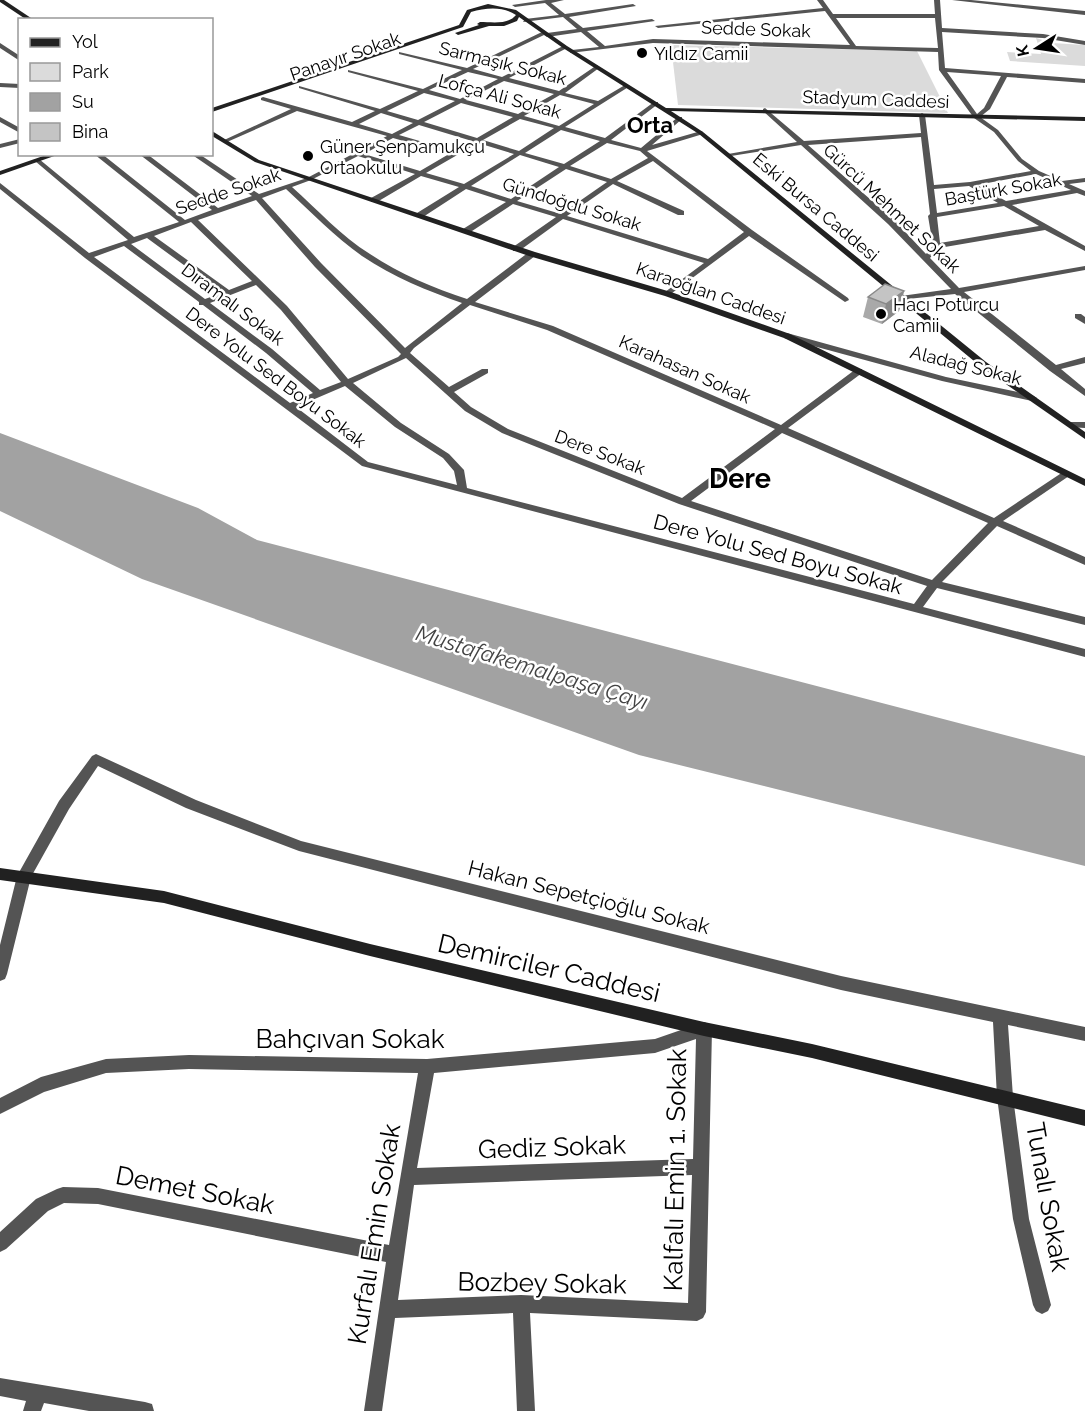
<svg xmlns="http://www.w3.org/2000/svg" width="1085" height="1411" viewBox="0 0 1085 1411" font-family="Raleway,sans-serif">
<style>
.green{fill:#dbdbdb}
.water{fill:#a2a2a2}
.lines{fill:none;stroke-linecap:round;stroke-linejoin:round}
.street{fill:#545454;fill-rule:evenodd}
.secondary{fill:#212121;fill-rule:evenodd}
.wall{fill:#a9a9a9}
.shaded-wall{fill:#898989}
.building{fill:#c4c4c4;stroke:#898989;stroke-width:1.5}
.poi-dot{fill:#000;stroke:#fff;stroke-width:2}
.labels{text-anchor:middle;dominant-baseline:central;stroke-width:5;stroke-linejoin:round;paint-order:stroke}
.far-street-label{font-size:18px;fill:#000;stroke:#fff}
.far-poi-label{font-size:18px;fill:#000;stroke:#fff;text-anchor:start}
.street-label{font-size:21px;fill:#000;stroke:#fff}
.far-district-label{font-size:22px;font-weight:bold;fill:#000;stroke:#fff}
.water-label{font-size:22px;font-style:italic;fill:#434343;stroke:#fff}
.near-street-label{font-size:26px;fill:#000;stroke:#fff}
.district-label{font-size:27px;font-weight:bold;fill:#000;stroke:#fff}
</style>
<rect width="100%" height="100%" fill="#fff"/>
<g class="green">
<polygon points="1036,38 1052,43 1085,45 1085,66 1010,61 1007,52 1041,54"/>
<polygon points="671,45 917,51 948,113 678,105"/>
</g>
<polygon class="water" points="0,433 198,508 257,540 1085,756 1085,866 639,755 142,579 0,511"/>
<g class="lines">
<g class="street">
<path d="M546,0h18l-13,3 14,11 68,-10 3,2 -67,11 14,11 69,-9 3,2 -68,10 18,15 48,-7 197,6 -25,-34 -167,17 -3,-2 168,-18 -6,-8h6l10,14h102l-1,-14h6l2,28 101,6 42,7v4l-42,-7 -101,-6 3,36 140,11v4l-78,-6 -17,32 -10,8 18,13 24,29 17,12 23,10 23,-3v4l-16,2 16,7v5l-8,-3 -65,12 73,41v5l-40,-21 -106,18 -9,10 29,30 126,-22v4l-121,22 92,73 29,-8v6l-24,6 24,20v7l-35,-25 -95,-77 -57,6v-4h3l50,-7 -63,-65 -87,-79 -70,11 -3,-2 69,-12 -34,-31v-2l2,-1 39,33 117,-8 -2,-18 3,-2 3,2 9,70 36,-3 61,-11 -13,-10 -24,-29 -20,-14 -35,-48 -1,-18 -285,-9 -83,10 2,-3 27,-3 -18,-15 -34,5 -3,-2 -71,34 29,8 63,-32 2,3 -58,30 50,13 38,-26 2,3 -34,25 33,8 27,-16 5,1 -65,41 40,11 49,-36h4v2l-47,36 30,8 37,-31h4v2l-30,26 49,-14 2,1v2l-56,17 105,79 96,68 1,2 -4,2 -96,-66 -81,60 -4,-2 1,-2 39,-29 -141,-44 -44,32h-6v-4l43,-30 -43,-13 -44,29h-6v-4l43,-27 -40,-13 -43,28h-6v-4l42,-26 -38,-11 -44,26h-6v-4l44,-24 -57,-18 -47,24 -19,7c26,23 49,49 78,67 30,20 64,34 97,45l62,-47h6v4l-60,46 78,24 228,99 75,-56h6v4l-74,55 206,90 69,-46h6v4l-66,45 82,36v8l-88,-39 -55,56 143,35v8l-148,-37 -14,19 162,42v8l-723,-191 -277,-208 -85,-69v-6l89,70 39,-13 -93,-79v-2h4l95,78 45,-15 -85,-68h8l83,66 27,-10 -73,-56h8l71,54 34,-12 -61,-42h8l60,40 48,-16 80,-42 -90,-25 -70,31 -5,-1 69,-32 -30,-9v-2l2,-1 89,25 23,-11 -76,-23v-2l81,23 38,-18 -70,-19v-2l75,19 39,-19 -63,-16v-2l68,16 75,-36 5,1 30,-4 -14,-12 -40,5 2,-3 34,-4 -14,-12 -30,4 -3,-2zM836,18h99l3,30 -82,-2zM468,72l30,7 -38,20 -31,-9zM947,72l54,4 -17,32 -7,6zM504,81l50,13 -36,20 -52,-14zM424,93l31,8 -37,19 -31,-9zM560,95l34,9 -35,22 -35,-10zM461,103l52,14 -36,21 -53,-16zM381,113l32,10 -21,11 -33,-10zM520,119l34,9 -35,23 -36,-11zM419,125l53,16 -18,10 -55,-16zM561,130l39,11 -36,23 -39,-11zM921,137l9,77 -2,2 5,30 -7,8 -32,-34 -86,-75zM393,138l56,16 -29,17 -56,-17zM478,143l36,11 -50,30 -38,-11zM607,143l33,8 8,7 -37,21 -41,-13zM520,155l39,12 -48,32 -40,-13zM653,161l91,71 -36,27 -141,-43 46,-32 65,31h6v-4l-67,-30zM566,169l41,13 -46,32 -44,-13zM1036,174l35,16 -65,11 -29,-16zM969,186l29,17 -61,10 -3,-24zM286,189c25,23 49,48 76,67 31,21 66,35 100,47l-57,45 -84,-85 -59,-65zM256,200l59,67 86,87 -3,3 -50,22 -61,-73 -89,-86zM1004,206l35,20 -99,17 -3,-26zM191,222l61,59 -23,9 -75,-54zM147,238l75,55 -17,6 -74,-55zM124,246l75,56v3h4l63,48 47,40 -23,10 -196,-146zM256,285l25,25 60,72 -21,8 -48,-41 -62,-46zM470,305l77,25 228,99 -93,69 -174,-69 -37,-22 -17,-15 34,-19v-4h-6l-33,18 -39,-34 4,-5zM406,358l59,53 37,22 177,71 248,82 -13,18 -447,-116 -3,-18 -15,-16 -48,-31 -48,-40zM345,386l50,41 48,31 11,13 3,14 -89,-23 -72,-55zM782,433l206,90 -56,57 -241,-79z"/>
<polygon points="952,0 971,0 1085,11 1085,15"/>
<polygon points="0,43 20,56 20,61 0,48"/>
<polygon points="0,83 20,84 20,88 0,87"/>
<polygon points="0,117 20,128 20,133 0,122"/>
<polygon points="20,139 20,143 0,148 0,144"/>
<polygon points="1075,314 1081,314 1085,317 1085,324 1075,318"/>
<polygon points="787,333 946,377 1032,395 1037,398 1032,401 942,381 784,338 784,334"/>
<polygon points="1071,422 1085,422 1085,428 1068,427 1068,423"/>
<polygon points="96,754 196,800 301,841 841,976 1085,1027 1085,1041 1008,1025 1013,1097 1029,1219 1051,1305 1048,1311 1042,1314 1036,1311 1033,1305 1013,1219 997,1097 993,1022 841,990 299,851 186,808 98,766 69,809 31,877 7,974 5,979 0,981 0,945 17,876 59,801 92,756"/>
<path d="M704,1022l5,2 3,5 -6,283 -3,6 -6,3 -167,-8 5,98h-18l-4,-98 -118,5 -13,93h-18l22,-149 -288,-58 -34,-1 -16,8 -42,38 -6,3v-20l36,-33 21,-10 6,-2 35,1 291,57 29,-172 -229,-4 -83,4 -62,19 -44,22v-16l41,-21 65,-18 83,-4 238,4 228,-20zM696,1039l-3,120 -276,9 17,-95 221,-20zM692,1175l-4,128 -167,-8 -123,5 16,-115z"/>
<polygon points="0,1378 145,1402 152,1404 154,1411 89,1411 44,1403 41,1411 23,1411 26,1401 0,1396"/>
</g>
<g class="secondary">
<polygon points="0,0 4,0 34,20 27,20 0,2"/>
<path d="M488,4l28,6 51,36 99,62 419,9v4l-414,-10 32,21 283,230 99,70v7l-105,-73 -281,-232 -136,-86 -44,-31 -2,4 -13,5h-15l-31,9 -3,-2 24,-8 -2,-1 3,-2c12,0 28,3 36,-7 -14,-9 -30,-7 -45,-3l-8,15 -251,85v-4l247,-83 8,-15z"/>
<polygon points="212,131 259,160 535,252 671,292 790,334 1085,479 1085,486 784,338 665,296 529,256 255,162 212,136"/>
<polygon points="49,154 60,154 0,175 0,171"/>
<polygon points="0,868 164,891 370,944 704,1022 812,1044 1085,1110 1085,1126 812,1058 704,1036 370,956 164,903 0,880"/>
</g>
</g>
<polygon class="wall" points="904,291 899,311 882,324 863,317 868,297"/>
<polygon class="shaded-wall" points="904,291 899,311 882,324 886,304"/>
<polygon class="building" points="885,284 904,291 886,304 868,297"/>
<g class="poi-dot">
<circle cx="642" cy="53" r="6"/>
<circle cx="308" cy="156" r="6"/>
<circle cx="881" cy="314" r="6"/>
</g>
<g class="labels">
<g class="far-street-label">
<text transform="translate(756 29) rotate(2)">Sedde Sokak</text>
<text transform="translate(345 56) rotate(-19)">Panayır Sokak</text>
<text transform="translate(503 63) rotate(14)">Sarmaşık Sokak</text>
<text transform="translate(500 96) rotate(15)">Lofça Ali Sokak</text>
<text transform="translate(876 99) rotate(2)">Stadyum Caddesi</text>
<text transform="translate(1003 189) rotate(-10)">Baştürk Sokak</text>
<text transform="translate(228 191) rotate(-19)">Sedde Sokak</text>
<text transform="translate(572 204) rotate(17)">Gündoğdu Sokak</text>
<text transform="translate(816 207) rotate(40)">Eski Bursa Caddesi</text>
<text transform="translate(892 208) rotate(43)">Gürcü Mehmet Sokak</text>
<text transform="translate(711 293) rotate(19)">Karaoğlan Caddesi</text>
<text transform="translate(233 304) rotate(37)">Dıramalı Sokak</text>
<text transform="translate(966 365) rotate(14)">Aladağ Sokak</text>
<text transform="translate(685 369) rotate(24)">Karahasan Sokak</text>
<text transform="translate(276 377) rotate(37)">Dere Yolu Sed Boyu Sokak</text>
<text transform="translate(600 452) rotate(21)">Dere Sokak</text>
</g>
<g class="far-poi-label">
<text x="654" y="53">Yıldız Camii</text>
<text x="320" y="146">Güner Şenpamukçu<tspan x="320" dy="21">Ortaokulu</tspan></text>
<text x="893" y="304">Hacı Poturcu<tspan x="893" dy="21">Camii</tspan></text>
</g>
<g class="street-label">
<text transform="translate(778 554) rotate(15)">Dere Yolu Sed Boyu Sokak</text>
<text transform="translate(589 897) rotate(14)">Hakan Sepetçioğlu Sokak</text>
</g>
<g class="far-district-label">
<text x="650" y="125">Orta</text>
</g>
<g class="water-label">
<text transform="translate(532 667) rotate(17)">Mustafakemalpaşa Çayı</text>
</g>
<g class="near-street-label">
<text transform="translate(549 968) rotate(13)">Demirciler Caddesi</text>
<text x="350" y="1039">Bahçıvan Sokak</text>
<text transform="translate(552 1147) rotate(-2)">Gediz Sokak</text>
<text transform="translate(675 1170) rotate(-89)">Kalfalı Emin 1. Sokak</text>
<text transform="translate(195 1190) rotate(11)">Demet Sokak</text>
<text transform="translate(1048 1197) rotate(80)">Tunalı Sokak</text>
<text transform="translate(374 1234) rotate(-81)">Kurfalı Emin Sokak</text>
<text transform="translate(542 1283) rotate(1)">Bozbey Sokak</text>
</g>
<g class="district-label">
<text x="740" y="478">Dere</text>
</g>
</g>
<rect x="18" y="18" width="195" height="138" fill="#ffffff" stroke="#999999" stroke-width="1.5"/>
<rect x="30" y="38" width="30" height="9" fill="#212121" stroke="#999999" stroke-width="1.5"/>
<text x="72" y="48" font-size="18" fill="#000000">Yol</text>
<rect x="30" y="63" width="30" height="18" fill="#dbdbdb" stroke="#999999" stroke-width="1.5"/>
<text x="72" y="78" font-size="18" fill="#000000">Park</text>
<rect x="30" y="93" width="30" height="18" fill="#a2a2a2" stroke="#999999" stroke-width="1.5"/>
<text x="72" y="108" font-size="18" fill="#000000">Su</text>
<rect x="30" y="123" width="30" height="18" fill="#c4c4c4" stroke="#999999" stroke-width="1.5"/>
<text x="72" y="138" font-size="18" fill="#000000">Bina</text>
<g transform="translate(1037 48) rotate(258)" stroke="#ffffff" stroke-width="4.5" paint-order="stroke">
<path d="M0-4.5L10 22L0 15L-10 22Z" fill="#000000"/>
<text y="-9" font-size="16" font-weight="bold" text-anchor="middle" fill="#000000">K</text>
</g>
</svg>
